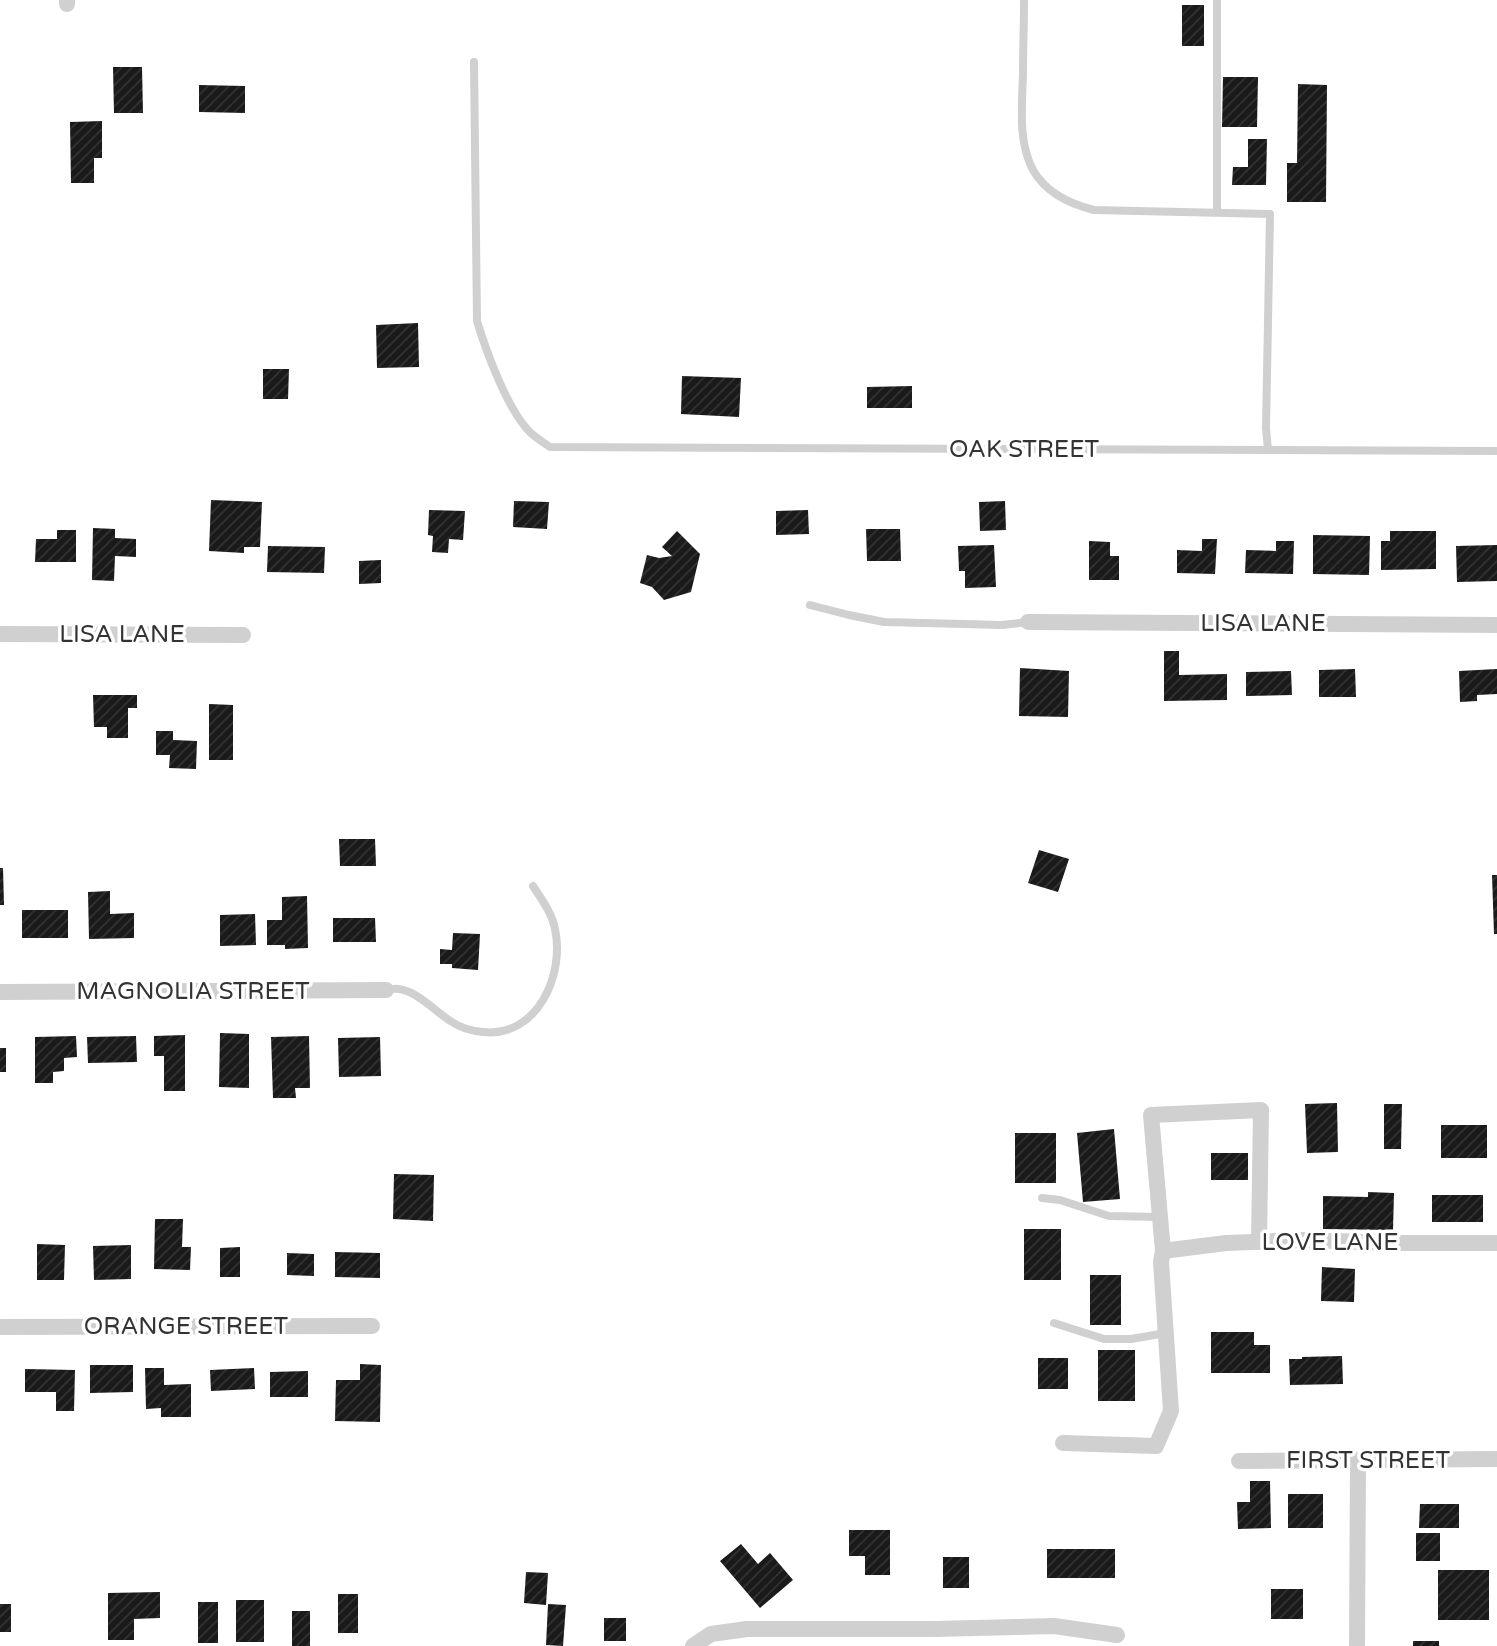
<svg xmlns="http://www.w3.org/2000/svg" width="1497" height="1646" viewBox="0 0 1497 1646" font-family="'Varela Round',sans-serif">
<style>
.building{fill:url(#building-hatch)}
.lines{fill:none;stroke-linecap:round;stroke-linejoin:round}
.lane{stroke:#d0d0d0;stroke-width:8}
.street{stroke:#d0d0d0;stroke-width:16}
.labels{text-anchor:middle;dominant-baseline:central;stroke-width:7;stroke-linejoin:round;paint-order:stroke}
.street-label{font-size:24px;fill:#333;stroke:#fff}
</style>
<defs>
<pattern id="building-hatch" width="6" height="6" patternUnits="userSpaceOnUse" patternTransform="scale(1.75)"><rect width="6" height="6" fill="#1a1a1a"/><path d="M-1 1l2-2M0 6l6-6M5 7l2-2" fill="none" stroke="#333"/></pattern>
</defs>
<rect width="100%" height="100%" fill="#fff"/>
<g class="building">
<rect x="1182" y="5" width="22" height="41"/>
<polygon points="113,67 142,67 143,113 114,113"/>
<polygon points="1223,77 1258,77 1257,127 1222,127"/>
<polygon points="1298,84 1327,85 1326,202 1287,202 1287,163 1297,163"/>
<polygon points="199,85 245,86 245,113 199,112"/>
<polygon points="102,121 102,158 94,158 94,183 71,183 70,122"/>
<polygon points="1248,139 1267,139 1266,185 1232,185 1233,167 1248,167"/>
<polygon points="418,323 419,367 377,368 376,325"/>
<polygon points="263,369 289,369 288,399 263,399"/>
<polygon points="682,376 741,378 739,417 681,414"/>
<polygon points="912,386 912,408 867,408 867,387"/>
<polygon points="211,500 262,502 260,547 244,547 244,553 209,551"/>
<polygon points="514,501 549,502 547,529 513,527"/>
<polygon points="1005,501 1006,530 980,531 979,502"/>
<polygon points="429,510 465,511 463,540 449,539 448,553 432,552 433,536 428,535"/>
<polygon points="808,510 809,534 776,535 776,511"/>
<polygon points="93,528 115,529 115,538 136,539 136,557 115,556 114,581 92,580"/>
<polygon points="866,529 900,529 901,561 867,561"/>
<polygon points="57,530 76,530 76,562 35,562 36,539 57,539"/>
<polygon points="677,531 700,554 691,592 664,600 652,587 640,583 647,555 659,558 672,556 662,547"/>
<polygon points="1390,531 1436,531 1436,569 1381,570 1381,541 1390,541"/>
<polygon points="1313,535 1370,536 1369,575 1313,574"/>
<polygon points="1202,539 1217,539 1215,574 1177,573 1177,550 1202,551"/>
<polygon points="1089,541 1110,542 1110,556 1119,556 1119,580 1089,580"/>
<polygon points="1276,541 1294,541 1293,574 1245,573 1246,550 1276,551"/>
<polygon points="994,545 996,587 965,588 965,571 959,571 958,546"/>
<polygon points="1497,545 1497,581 1457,582 1456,546"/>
<polygon points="268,546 325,547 324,573 267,572"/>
<polygon points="381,560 381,583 359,584 359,561"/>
<polygon points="1164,651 1179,651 1179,675 1227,674 1227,700 1164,701"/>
<polygon points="1020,668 1069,671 1068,717 1019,716"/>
<polygon points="1355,669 1356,697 1319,697 1319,670"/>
<polygon points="1497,669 1497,694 1477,695 1477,701 1460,702 1459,671"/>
<polygon points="1291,671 1292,695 1246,696 1246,672"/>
<polygon points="93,695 137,695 137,708 128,708 128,738 107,738 107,727 94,727"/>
<polygon points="209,704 233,705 233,760 209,760"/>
<polygon points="156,731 173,731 173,740 197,741 196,769 169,768 170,755 156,755"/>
<polygon points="339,839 375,839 376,866 340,866"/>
<polygon points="1039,850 1069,859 1058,892 1028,883"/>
<polygon points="0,868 3,868 4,905 0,905"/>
<polygon points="1492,875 1497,875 1497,934 1494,934"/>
<polygon points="110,891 110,914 134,913 134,938 89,939 88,892"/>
<polygon points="307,896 308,948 285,949 285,945 267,945 267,920 282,920 282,897"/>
<rect x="22" y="910" width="46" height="28"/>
<polygon points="255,914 256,945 220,946 220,915"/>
<polygon points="333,918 375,918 376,942 333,942"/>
<polygon points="453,933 480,934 478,970 452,968 452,964 440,964 440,949 452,950"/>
<polygon points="220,1033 249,1034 249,1088 219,1087"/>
<polygon points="185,1035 185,1091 164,1091 164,1056 154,1056 154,1036"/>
<polygon points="76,1036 77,1057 64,1058 64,1071 53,1072 53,1083 35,1083 35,1037"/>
<polygon points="136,1036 137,1062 88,1063 87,1037"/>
<polygon points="309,1036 310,1088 295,1088 296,1098 273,1098 271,1037"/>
<polygon points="380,1037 381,1076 339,1077 338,1038"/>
<rect x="0" y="1048" width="6" height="24"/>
<polygon points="1337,1103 1338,1152 1307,1153 1305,1104"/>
<polygon points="1384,1104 1402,1104 1401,1149 1384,1149"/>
<rect x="1441" y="1125" width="46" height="33"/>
<polygon points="1114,1129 1120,1199 1083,1202 1077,1133"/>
<rect x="1015" y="1133" width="41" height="50"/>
<rect x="1211" y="1153" width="37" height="27"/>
<polygon points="394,1174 434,1175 433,1221 393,1219"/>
<polygon points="1368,1192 1394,1193 1393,1230 1323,1229 1323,1196 1368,1197"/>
<rect x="1432" y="1195" width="51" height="27"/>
<polygon points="155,1219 183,1219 182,1247 191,1247 190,1270 154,1269"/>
<rect x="1024" y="1229" width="37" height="51"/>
<polygon points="37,1244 65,1245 64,1280 37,1280"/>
<polygon points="131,1245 131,1279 94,1280 93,1246"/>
<polygon points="240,1247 240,1277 220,1277 220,1248"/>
<polygon points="335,1252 380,1253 380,1278 335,1277"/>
<polygon points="287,1253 314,1254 314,1276 287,1275"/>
<polygon points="1322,1267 1355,1269 1354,1302 1321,1301"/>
<rect x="1090" y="1275" width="31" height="50"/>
<polygon points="1211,1332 1254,1332 1254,1345 1270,1345 1270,1373 1211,1373"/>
<rect x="1098" y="1350" width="37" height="51"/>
<polygon points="1342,1356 1343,1384 1290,1385 1289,1359 1302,1359 1302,1357"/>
<rect x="1038" y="1358" width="30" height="31"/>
<polygon points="360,1364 381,1365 380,1422 335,1421 336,1380 360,1380"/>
<polygon points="90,1365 133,1365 133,1392 90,1393"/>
<polygon points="145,1368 164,1368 164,1385 191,1384 191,1417 161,1417 161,1408 146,1409"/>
<polygon points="254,1368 255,1389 211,1391 210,1370"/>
<polygon points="25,1369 75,1370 74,1411 56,1411 56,1392 25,1392"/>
<polygon points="308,1371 308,1397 270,1397 270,1372"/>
<polygon points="1250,1481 1270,1481 1271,1528 1238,1529 1237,1502 1250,1502"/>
<rect x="1288" y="1494" width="35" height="34"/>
<polygon points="1420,1504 1459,1504 1459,1528 1419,1528"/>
<polygon points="849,1530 890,1530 890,1575 865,1575 865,1556 849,1556"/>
<rect x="1416" y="1533" width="24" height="28"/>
<polygon points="741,1544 758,1564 770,1553 793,1580 760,1608 720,1561"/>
<rect x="1047" y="1549" width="68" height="29"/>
<rect x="943" y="1557" width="26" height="31"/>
<rect x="1438" y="1570" width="51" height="50"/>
<polygon points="526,1572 548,1573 546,1605 524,1603"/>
<rect x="1271" y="1589" width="32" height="30"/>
<polygon points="160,1592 160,1618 134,1619 134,1640 108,1640 108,1593"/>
<rect x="338" y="1594" width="20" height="39"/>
<rect x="236" y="1600" width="28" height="42"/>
<rect x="198" y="1602" width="20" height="41"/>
<rect x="0" y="1604" width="11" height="28"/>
<polygon points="548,1604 566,1605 563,1646 546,1645"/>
<rect x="292" y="1611" width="18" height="35"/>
<rect x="604" y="1618" width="22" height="23"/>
<rect x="1413" y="1641" width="26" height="5"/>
</g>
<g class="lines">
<g class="lane">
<path d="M1024,0c0,25 -1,50 -1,75 -1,31 -5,67 10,95 13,23 37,34 61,40l176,4 -4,214 2,22"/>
<path d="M474,62l3,259c9,30 32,93 55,113 6,5 12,9 18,13l947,4"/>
<polyline points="1217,212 1217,0"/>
<polyline points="810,605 849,615 884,622 1002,625 1028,622"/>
<path d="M386,990c25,-8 47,21 66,32 9,6 20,9 31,10 54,6 82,-57 72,-103 -3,-16 -13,-29 -22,-43"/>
<polyline points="1042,1198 1060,1200 1109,1216 1160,1217"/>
<polyline points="1054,1323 1104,1339 1131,1339 1166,1333"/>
</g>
<g class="street">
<polyline points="67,4 67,0"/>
<polyline points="1028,622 1497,625"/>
<polyline points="0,634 243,635"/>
<polyline points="0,992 386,990"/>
<polyline points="1163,1251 1226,1243 1303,1240 1396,1243 1497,1243"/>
<polyline points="0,1327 372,1326"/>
<polyline points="1063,1443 1156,1446 1171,1411 1161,1262 1163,1251 1151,1115 1261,1110 1259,1242"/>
<polyline points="1239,1461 1497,1459"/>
<polyline points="693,1646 711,1634 747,1629 933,1629 1054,1626 1117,1635"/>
<polyline points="1357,1646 1358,1461"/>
</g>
</g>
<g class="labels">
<g class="street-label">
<text x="1024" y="449">OAK STREET</text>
<text x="1263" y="623">LISA LANE</text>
<text x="122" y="634">LISA LANE</text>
<text x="193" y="991">MAGNOLIA STREET</text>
<text x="1330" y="1242">LOVE LANE</text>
<text x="186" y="1326">ORANGE STREET</text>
<text x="1368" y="1460">FIRST STREET</text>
</g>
</g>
</svg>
